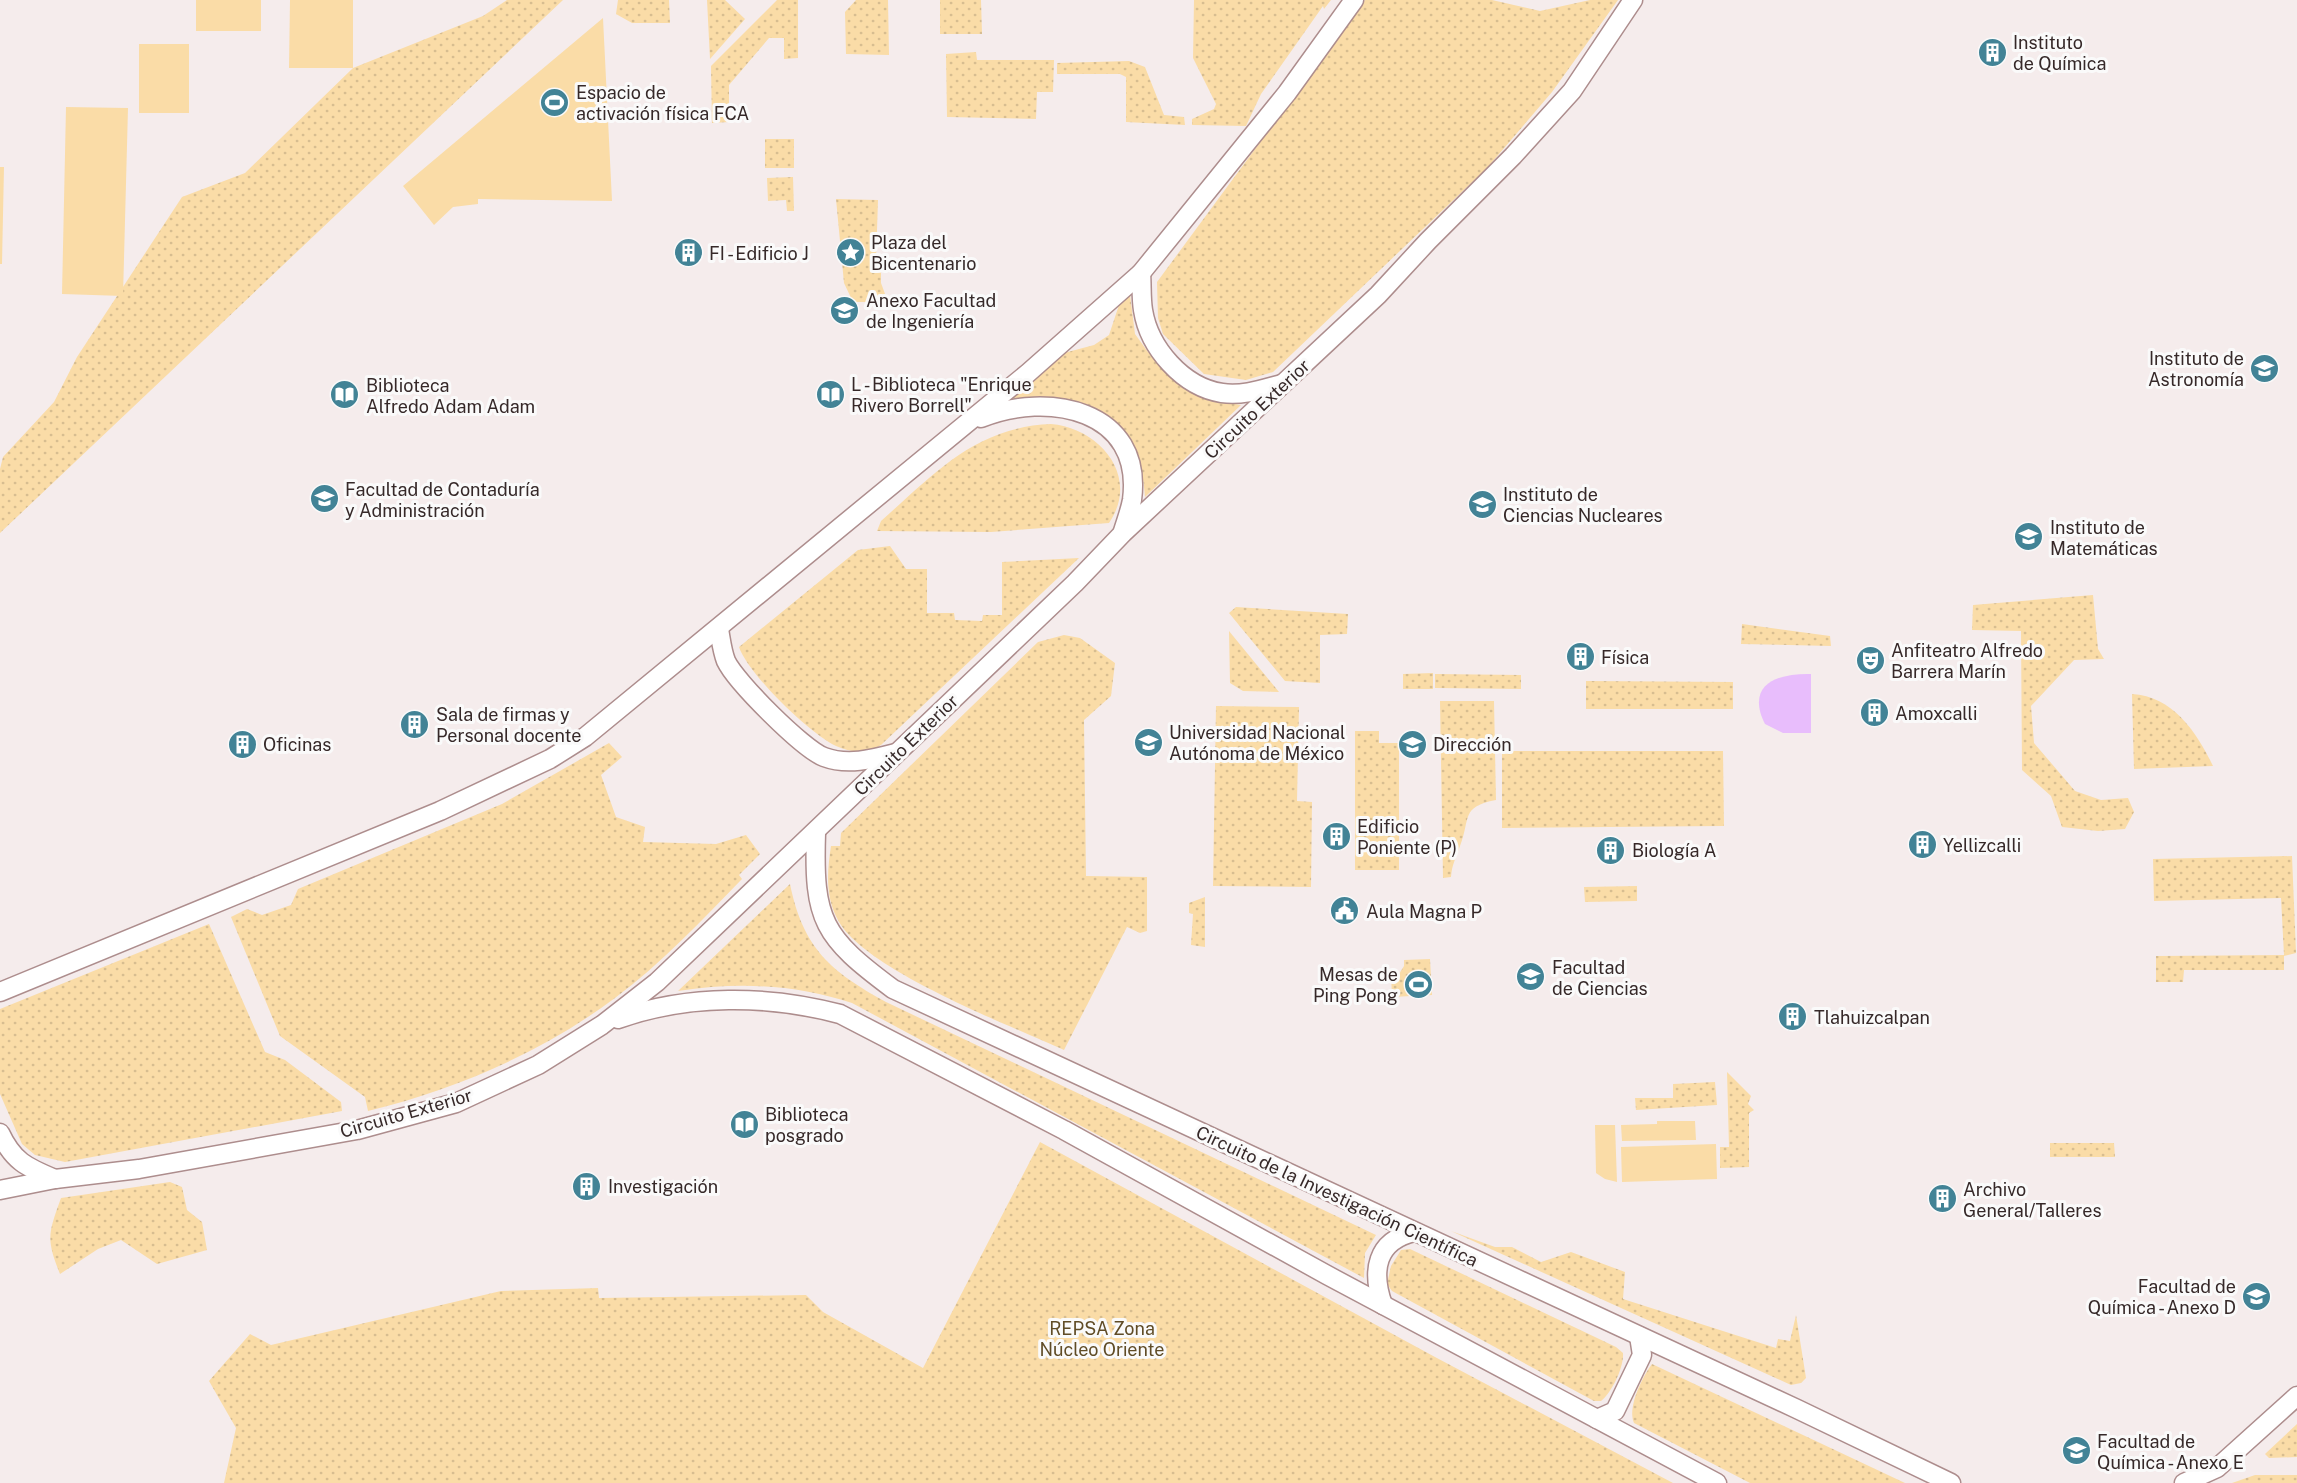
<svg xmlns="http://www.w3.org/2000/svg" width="2297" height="1483" viewBox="0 0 2297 1483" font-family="'Public Sans',sans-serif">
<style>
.built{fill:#f5ecec}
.grass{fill:url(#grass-dots)}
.pitch{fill:#fadca7}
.water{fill:#e8bdfc}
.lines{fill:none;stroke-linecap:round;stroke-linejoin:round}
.minor-casing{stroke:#ad8d8d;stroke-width:21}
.minor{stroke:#fff;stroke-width:18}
.labels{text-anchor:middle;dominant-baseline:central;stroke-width:6;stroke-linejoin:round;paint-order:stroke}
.poi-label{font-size:18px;fill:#362929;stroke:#fafafa;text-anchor:start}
.street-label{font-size:18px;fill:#362929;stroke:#fafafa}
.park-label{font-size:18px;fill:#604c26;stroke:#fafafa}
</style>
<defs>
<pattern id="grass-dots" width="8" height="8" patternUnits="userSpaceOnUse" patternTransform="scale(1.5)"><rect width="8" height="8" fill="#fadca7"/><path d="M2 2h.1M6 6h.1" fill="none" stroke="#d7bd90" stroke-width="1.8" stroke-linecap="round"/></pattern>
</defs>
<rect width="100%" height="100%" fill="#fafafa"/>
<rect class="built" x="0" y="0" width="2297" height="1483"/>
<g class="grass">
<polygon points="507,0 563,0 0,533 0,469 3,457 54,402 77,357 182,197 245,173 353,68 483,16"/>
<polygon points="618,0 669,0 670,23 632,23 616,14"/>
<polygon points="707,0 725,0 745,19 710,59"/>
<polygon points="777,0 798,0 798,58 784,59 784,38 769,38 729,85 729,122 712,123 711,66"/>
<polygon points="856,0 888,0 889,55 846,54 845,12"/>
<polygon points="940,0 981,0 982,34 940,34"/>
<polygon points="1194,0 1331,0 1324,9 1323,6 1261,94 1246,126 1192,125 1192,119 1214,109 1216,104 1193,58"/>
<polygon points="1365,0 1492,0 1540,11 1590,0 1618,0 1552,92 1487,168 1273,372 1246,380 1204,374 1163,334 1158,318 1157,282"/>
<polygon points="976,52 977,60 1054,60 1053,92 1037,92 1036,119 947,117 946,54"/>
<polygon points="1129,61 1145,67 1164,115 1184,117 1185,125 1126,122 1126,77 1120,74 1057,74 1057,63"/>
<rect x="765" y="139" width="29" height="29"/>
<polygon points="793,177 794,211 787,211 786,200 768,201 767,178"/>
<polygon points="836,199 878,200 876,261 881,267 881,283 888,302 853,302 844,283"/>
<path d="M1130,295l5,39 13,18 41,39 17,8 35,6 -96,92c-2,-41 -20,-82 -63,-94 -24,-7 -54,-2 -79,-1l61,-49 30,-8 15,-10 11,-33z"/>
<path d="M1051,424c48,4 90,52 58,99l-118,9 -114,-1 4,-10c53,-47 94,-94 170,-97z"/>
<path d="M890,546l16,23h21v44h27l1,7 27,1 1,-6h19v-53l77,-4 -198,187c-14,9 -30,8 -45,1 -26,-12 -88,-72 -97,-99l119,-97z"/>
<polygon points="2093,595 2098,649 2104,659 2074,660 2031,706 2034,743 2075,791 2101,800 2128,798 2134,812 2125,829 2098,831 2062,827 2051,796 2022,770 2021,631 1972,630 1973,605"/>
<polygon points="1236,607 1348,614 1347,634 1320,635 1320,683 1285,681 1229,613"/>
<polygon points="1742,624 1830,636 1831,646 1741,644"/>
<polygon points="1229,631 1279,692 1243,691 1230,683"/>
<path d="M1064,635l16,3 35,25 -4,33 -27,24 2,156 61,1v54l-7,2 -13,-6 -63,123c-55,-25 -196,-79 -225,-128 -14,-24 -12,-50 -8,-76h9l1,-13 197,-191z"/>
<polygon points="1433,673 1433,689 1403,689 1403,674"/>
<polygon points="1435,674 1521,675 1521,689 1435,688"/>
<polygon points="1586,681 1733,682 1733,709 1586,709"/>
<path d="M2132,694c41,2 65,39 81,72l-79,3z"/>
<path d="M1440,701h54l2,99c-36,7 -25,18 -36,46 -4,12 -8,18 -9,31l-8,1z"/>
<polygon points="1216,706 1299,707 1297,801 1312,802 1311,887 1213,886"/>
<polygon points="1355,731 1379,731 1379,743 1399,743 1399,870 1355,870"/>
<path d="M609,743l13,14 -21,18 15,42 29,10 -2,15 73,2 30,-9 14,19 -21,21 3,4c-40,41 -80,84 -127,119 -74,55 -158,91 -247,113l-3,-14 -85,-61 -49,-119 16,-8 15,6 29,-10 7,-16 204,-85z"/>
<polygon points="1502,751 1723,751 1724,826 1502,828"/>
<polygon points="2292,856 2296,953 2284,956 2284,970 2184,970 2183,982 2156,982 2156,956 2284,955 2281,898 2154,901 2153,859"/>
<path d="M790,884c13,64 40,87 96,118l490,233 -11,18 -1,25 -512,-275c-58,-19 -114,-21 -174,-12z"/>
<polygon points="1637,886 1637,901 1585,902 1584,887"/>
<polygon points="1205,897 1205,947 1191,945 1193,914 1189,913 1189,903"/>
<polygon points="209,924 265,1052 285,1060 341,1102 342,1111 65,1162 35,1155 22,1144 0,1094 0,1009"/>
<polygon points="1430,959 1432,995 1392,997 1391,974 1399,974 1404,966 1404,960"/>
<polygon points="1727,1072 1751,1096 1748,1104 1754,1110 1749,1113 1749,1167 1720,1168 1720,1147 1729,1147"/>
<polygon points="1715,1082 1717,1105 1636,1110 1635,1098 1673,1098 1673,1084"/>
<polygon points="1040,1142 1435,1357 1673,1483 224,1483 236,1428 209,1381 250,1334 271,1345 501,1291 598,1288 599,1298 806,1295 823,1312 923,1368"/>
<polygon points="2050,1143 2114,1143 2115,1157 2050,1157"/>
<path d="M170,1182l12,5 5,23 15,12 5,28 -50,14 -36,-24 -23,9 -38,25c-14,-35 -12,-40 1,-76z"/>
<polygon points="1451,1231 1495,1247 1512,1247 1541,1262 1571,1252 1625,1272 1623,1299 1776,1348 1778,1339 1790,1341 1796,1315 1806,1378 1801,1383 1791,1385"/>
<path d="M1410,1249l206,98 7,6c1,14 -11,39 -22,48h-7l-202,-110 -5,-7 4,-18 10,-16z"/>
<path d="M1652,1364l253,119h-155l-116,-60c-7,-15 8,-46 18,-59z"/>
<polygon points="2297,1424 2297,1457 2269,1458 2265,1454"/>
<polygon points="2255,1475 2297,1475 2297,1483 2232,1483"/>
</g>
<g class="pitch">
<rect x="196" y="0" width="65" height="31"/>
<polygon points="290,0 353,0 353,68 289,68"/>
<polygon points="603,18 612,201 478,199 478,204 453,207 434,225 403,186"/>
<rect x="139" y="44" width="50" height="69"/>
<polygon points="66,107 128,108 123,296 62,294"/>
<polygon points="0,167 4,167 2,264 0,264"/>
<polygon points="1657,1121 1695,1121 1696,1140 1622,1141 1621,1125 1657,1124"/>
<polygon points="1595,1125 1615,1125 1617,1182 1605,1179 1596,1173"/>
<polygon points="1716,1144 1717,1179 1622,1182 1621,1147"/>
</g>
<path class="water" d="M1811,674v59h-28l-18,-9c-20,-40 13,-51 46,-50z"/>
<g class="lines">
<defs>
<g id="minor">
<path d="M1141,273c1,12 0,25 2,37 6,38 40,77 79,83 21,3 41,-4 60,-9"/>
<path d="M981,418c66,-27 163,-9 151,82 -2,11 -6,21 -9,31"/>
<path d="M719,629c2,11 3,22 7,32 10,21 77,88 98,96 24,9 49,2 72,-4"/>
<path d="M816,833c-3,88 7,104 77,156l904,420 154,74"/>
<polyline points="0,992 440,811 550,759 585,737 1028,373 1141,273 1287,93 1354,0"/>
<path d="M618,1019c71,-25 150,-24 222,-5l224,116 263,145 390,208"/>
<path d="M0,1133c13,28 26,34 55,46"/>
<polyline points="0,1190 55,1179 139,1169 357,1130 456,1103 538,1065 602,1025 657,982 1075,583 1123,533 1378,295 1428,241 1513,156 1572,91 1633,0"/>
<path d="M1383,1305c-12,-34 -7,-64 31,-73"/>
<polyline points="1597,1419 1615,1411 1642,1355 1639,1336"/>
<polyline points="2184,1483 2217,1468 2297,1396"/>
</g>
</defs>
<use href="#minor" class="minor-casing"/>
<use href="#minor" class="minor"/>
</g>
<defs>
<symbol id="building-disc" viewBox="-11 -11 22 22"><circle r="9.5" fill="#428396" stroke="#fafafa"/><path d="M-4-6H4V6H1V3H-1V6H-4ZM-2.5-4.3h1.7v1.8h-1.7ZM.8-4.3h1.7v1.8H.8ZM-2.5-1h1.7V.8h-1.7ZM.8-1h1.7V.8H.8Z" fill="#fff"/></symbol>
<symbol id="stadium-disc" viewBox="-11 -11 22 22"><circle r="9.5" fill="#428396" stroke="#fafafa"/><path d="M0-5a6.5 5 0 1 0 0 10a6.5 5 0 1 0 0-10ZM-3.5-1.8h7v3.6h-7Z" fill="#fff"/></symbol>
<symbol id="sight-disc" viewBox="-11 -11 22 22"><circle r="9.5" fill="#428396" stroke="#fafafa"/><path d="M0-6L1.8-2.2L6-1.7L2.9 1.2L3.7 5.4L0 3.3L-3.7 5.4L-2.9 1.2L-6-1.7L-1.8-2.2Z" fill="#fff"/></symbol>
<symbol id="university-disc" viewBox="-11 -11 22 22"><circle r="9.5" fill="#428396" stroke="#fafafa"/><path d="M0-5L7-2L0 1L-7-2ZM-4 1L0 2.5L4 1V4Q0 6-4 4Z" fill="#fff"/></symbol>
<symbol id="library-disc" viewBox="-11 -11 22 22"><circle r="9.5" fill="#428396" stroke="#fafafa"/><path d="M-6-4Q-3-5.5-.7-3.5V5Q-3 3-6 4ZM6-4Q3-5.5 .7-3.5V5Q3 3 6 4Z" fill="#fff"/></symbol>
<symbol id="theatre-disc" viewBox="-11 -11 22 22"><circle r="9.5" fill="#428396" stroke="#fafafa"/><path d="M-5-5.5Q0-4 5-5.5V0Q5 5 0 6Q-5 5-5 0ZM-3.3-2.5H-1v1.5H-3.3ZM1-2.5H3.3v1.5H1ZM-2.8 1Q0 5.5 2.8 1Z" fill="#fff"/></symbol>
<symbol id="school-disc" viewBox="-11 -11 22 22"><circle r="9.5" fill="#428396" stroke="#fafafa"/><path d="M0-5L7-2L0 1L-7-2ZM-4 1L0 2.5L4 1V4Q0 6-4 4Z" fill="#fff"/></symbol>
<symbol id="civic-disc" viewBox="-11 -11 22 22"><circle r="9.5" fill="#428396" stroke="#fafafa"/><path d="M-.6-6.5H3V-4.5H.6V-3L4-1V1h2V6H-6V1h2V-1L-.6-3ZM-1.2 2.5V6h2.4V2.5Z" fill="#fff"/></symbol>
</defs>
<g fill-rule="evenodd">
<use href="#building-disc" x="1976" y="36" width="33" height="33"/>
<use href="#stadium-disc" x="538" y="86" width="33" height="33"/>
<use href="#sight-disc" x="834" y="236" width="33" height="33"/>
<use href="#building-disc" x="672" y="236" width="33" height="33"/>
<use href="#university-disc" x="828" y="294" width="33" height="33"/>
<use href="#university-disc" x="2248" y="352" width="33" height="33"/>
<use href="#library-disc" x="814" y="378" width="33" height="33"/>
<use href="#library-disc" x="328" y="378" width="33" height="33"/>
<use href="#university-disc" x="308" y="482" width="33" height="33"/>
<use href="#university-disc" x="1466" y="488" width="33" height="33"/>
<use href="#university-disc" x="2012" y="520" width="33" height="33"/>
<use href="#building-disc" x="1564" y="640" width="33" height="33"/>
<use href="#theatre-disc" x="1854" y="644" width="33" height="33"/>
<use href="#building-disc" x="1858" y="696" width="33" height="33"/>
<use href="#building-disc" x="398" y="708" width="33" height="33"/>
<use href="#university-disc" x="1132" y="726" width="33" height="33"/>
<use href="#building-disc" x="226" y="728" width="33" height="33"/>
<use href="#school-disc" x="1396" y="728" width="33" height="33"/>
<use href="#building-disc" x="1320" y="820" width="33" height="33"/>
<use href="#building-disc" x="1906" y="828" width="33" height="33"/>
<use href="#building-disc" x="1594" y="834" width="33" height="33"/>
<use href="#civic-disc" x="1328" y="894" width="33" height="33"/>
<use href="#university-disc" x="1514" y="960" width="33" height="33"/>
<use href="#stadium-disc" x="1402" y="968" width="33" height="33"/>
<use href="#building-disc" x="1776" y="1000" width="33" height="33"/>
<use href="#library-disc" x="728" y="1108" width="33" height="33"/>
<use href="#building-disc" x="570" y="1170" width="33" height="33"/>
<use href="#building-disc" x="1926" y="1182" width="33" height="33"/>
<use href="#university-disc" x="2240" y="1280" width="33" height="33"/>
<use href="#university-disc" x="2060" y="1434" width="33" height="33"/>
</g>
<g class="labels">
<g class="poi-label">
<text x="2013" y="42">Instituto<tspan x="2013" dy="21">de Química</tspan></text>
<text x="576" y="92">Espacio de<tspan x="576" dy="21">activación física FCA</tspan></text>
<text x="871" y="242">Plaza del<tspan x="871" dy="21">Bicentenario</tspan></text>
<text x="709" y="253">FI - Edificio J</text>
<text x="866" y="300">Anexo Facultad<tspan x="866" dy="21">de Ingeniería</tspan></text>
<text x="2244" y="358" text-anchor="end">Instituto de<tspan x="2244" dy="21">Astronomía</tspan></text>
<text x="851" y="384">L - Biblioteca "Enrique<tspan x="851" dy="21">Rivero Borrell"</tspan></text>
<text x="366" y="385">Biblioteca<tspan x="366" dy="21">Alfredo Adam Adam</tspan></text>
<text x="345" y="489">Facultad de Contaduría<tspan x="345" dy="21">y Administración</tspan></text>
<text x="1503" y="494">Instituto de<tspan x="1503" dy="21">Ciencias Nucleares</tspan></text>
<text x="2050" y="527">Instituto de<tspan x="2050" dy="21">Matemáticas</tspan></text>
<text x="1891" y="650">Anfiteatro Alfredo<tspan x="1891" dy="21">Barrera Marín</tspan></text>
<text x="1601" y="657">Física</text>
<text x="1895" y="713">Amoxcalli</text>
<text x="436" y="714">Sala de firmas y<tspan x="436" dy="21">Personal docente</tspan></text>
<text x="1169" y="732">Universidad Nacional<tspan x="1169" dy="21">Autónoma de México</tspan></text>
<text x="263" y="744">Oficinas</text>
<text x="1433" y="744">Dirección</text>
<text x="1357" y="826">Edificio<tspan x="1357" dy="21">Poniente (P)</tspan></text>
<text x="1943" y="845">Yellizcalli</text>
<text x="1632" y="850">Biología A</text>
<text x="1366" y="911">Aula Magna P</text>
<text x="1552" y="967">Facultad<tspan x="1552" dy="21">de Ciencias</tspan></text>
<text x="1398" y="974" text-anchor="end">Mesas de<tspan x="1398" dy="21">Ping Pong</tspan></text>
<text x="1814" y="1017">Tlahuizcalpan</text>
<text x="765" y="1114">Biblioteca<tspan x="765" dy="21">posgrado</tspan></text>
<text x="608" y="1186">Investigación</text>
<text x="1963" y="1189">Archivo<tspan x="1963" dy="21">General/Talleres</tspan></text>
<text x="2236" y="1286" text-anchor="end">Facultad de<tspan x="2236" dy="21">Química - Anexo D</tspan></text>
<text x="2097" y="1441">Facultad de<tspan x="2097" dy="21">Química - Anexo E</tspan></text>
</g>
<g class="street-label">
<text transform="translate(1257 409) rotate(-43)">Circuito Exterior</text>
<text transform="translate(906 745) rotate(-44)">Circuito Exterior</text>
<text transform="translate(406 1113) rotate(-16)">Circuito Exterior</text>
<text transform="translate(1337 1196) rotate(25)">Circuito de la Investigación Científica</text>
</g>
<g class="park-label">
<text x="1102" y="1328">REPSA Zona<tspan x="1102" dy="21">Núcleo Oriente</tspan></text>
</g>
</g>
</svg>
